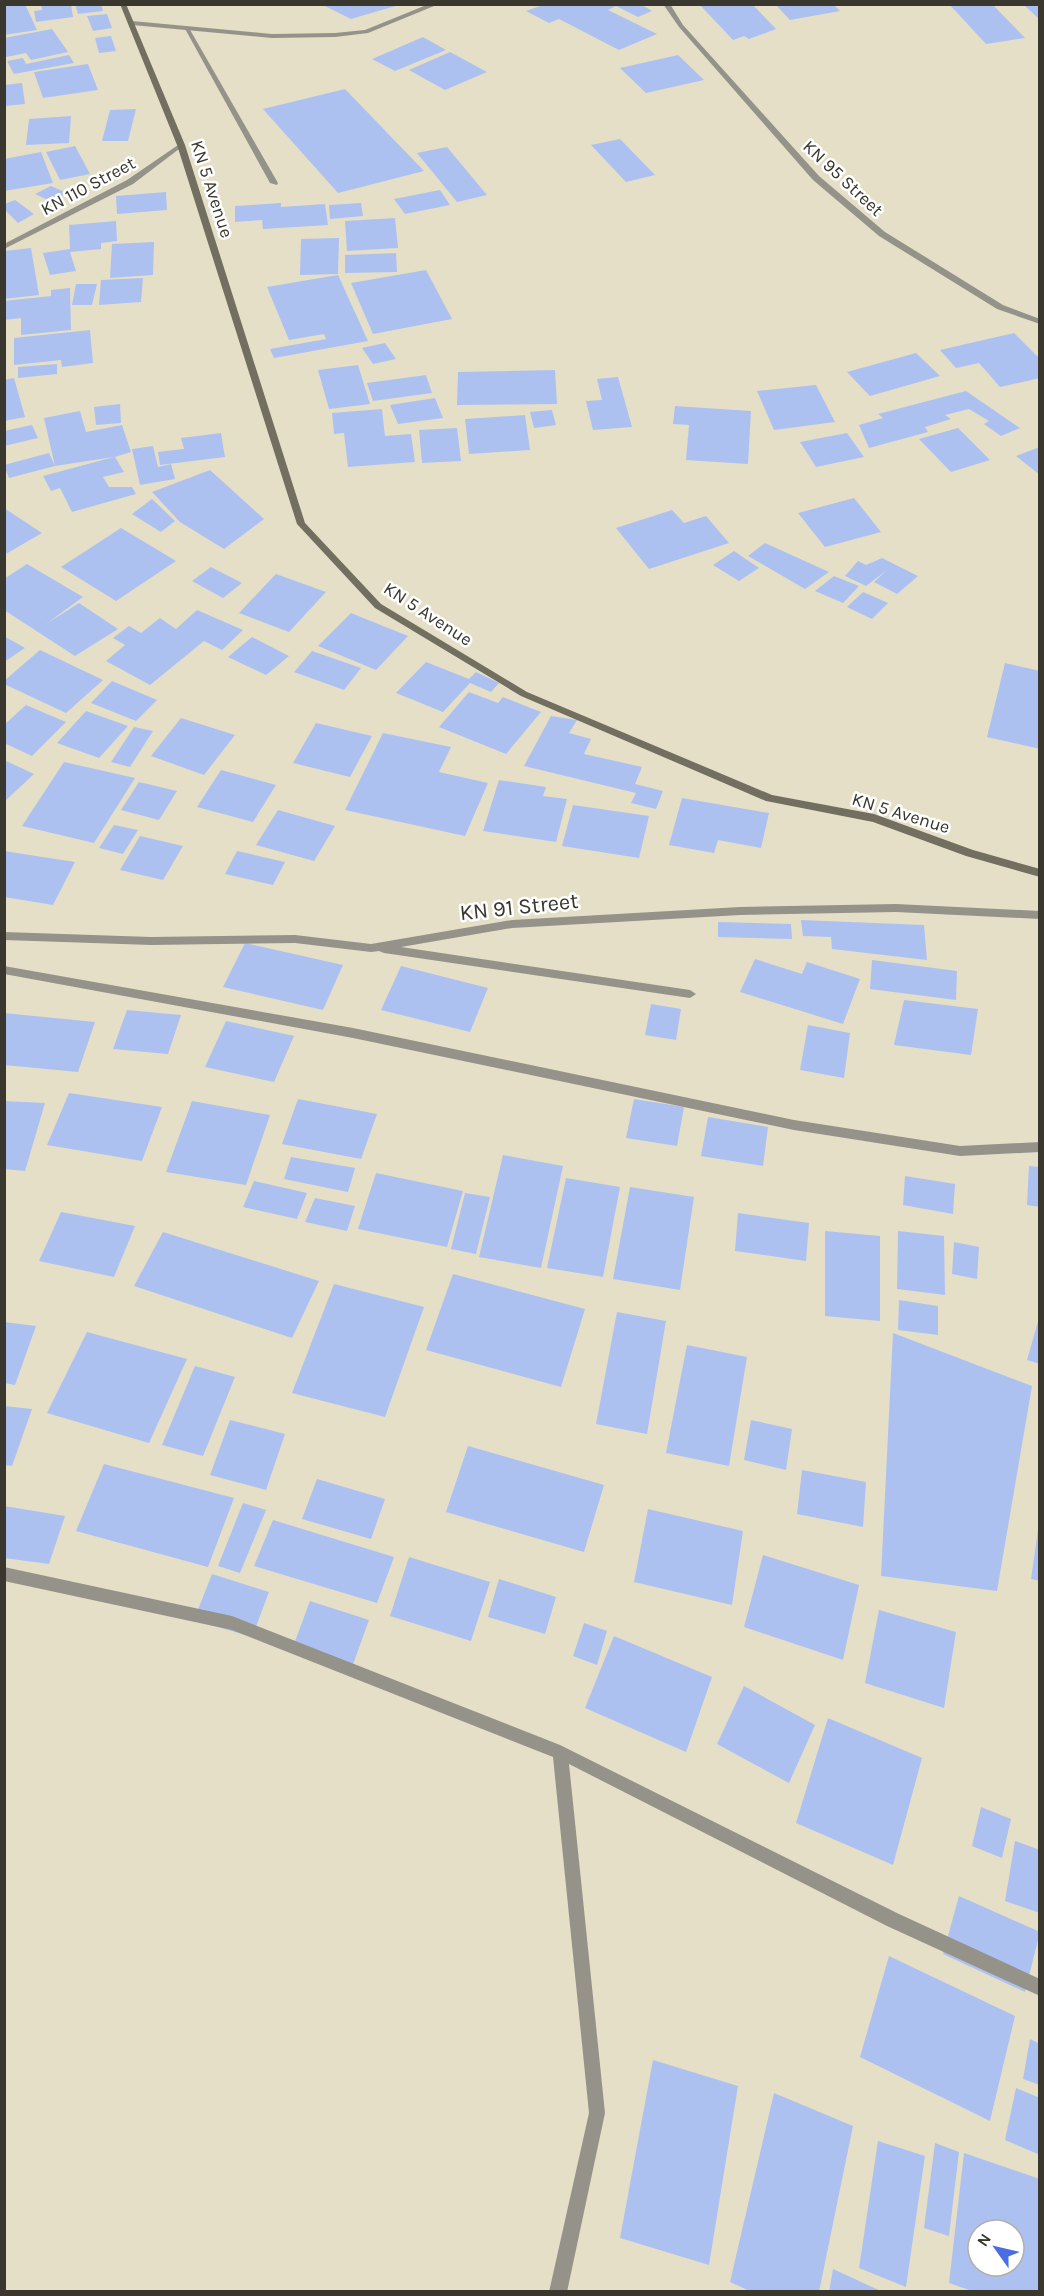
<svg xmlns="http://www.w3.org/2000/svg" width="1044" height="2296" viewBox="0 0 1044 2296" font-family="Karla,sans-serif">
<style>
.building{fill:#adc1f1;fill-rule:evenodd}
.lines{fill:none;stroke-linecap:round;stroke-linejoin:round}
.service{fill:#959389;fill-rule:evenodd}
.minor{fill:#959389;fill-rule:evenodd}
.secondary{fill:#726f61;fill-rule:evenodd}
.labels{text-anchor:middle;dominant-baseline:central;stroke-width:5;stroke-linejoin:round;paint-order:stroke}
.far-street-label{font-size:18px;fill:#39372e;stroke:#fff}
.street-label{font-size:22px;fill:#39372e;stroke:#fff}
</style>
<rect width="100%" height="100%" fill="#e5dfc8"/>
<g class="building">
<polygon points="4,4 25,4 37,30 4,35"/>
<polygon points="41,4 71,4 73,17 36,22 34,11 42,10"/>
<polygon points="75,4 101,4 103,11 78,14"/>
<polygon points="321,4 399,4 399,5 351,19"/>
<polygon points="640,4 652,11 638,17 616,6 608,10 657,34 619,50 559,19 549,23 526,11 543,5"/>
<polygon points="699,4 752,4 776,29 749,39 744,36 733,40"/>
<polygon points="775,4 833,4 840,11 790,20"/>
<polygon points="949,4 992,4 1025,38 986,44"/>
<polygon points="1023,4 1040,4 1040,20"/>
<polygon points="107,14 112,28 93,31 87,16"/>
<polygon points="52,29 68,52 31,60 26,53 6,57 4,54 4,38"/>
<polygon points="111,36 116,51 99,53 95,38"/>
<polygon points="423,37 446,50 395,71 372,59"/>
<polygon points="450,52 487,72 445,90 409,70"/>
<polygon points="69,55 74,63 14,74 7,61 23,58 26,64"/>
<polygon points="678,55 704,80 646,93 620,68"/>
<polygon points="88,64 98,90 43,98 34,72"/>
<polygon points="22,83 25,104 4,106 4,85"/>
<polygon points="345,89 424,171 338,193 263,109"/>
<polygon points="136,109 128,141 102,141 110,110"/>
<polygon points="71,116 69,143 26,145 29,119"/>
<polygon points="620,139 655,175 626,182 591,145"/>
<polygon points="75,146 90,174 60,180 46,152"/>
<polygon points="447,147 487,195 457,202 417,153"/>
<polygon points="41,152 53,183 4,191 4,159"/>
<polygon points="51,186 67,193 52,202 35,194"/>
<polygon points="440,190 450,205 405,214 394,199"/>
<polygon points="166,192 167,210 117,214 116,196"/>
<polygon points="15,200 34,214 18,223 4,209 4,204"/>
<polygon points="281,203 281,207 325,204 328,225 263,229 262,220 235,222 235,206"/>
<polygon points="361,203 363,216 330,219 329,205"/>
<polygon points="395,218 398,248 347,251 345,221"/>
<polygon points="116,221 117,241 101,243 101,249 70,252 76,271 50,275 43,253 70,249 69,225"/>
<polygon points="339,238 338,274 300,275 301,239"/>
<polygon points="154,242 153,275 110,278 112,244"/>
<polygon points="31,248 39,295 4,299 4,251"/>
<polygon points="396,253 397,272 345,273 345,255"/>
<polygon points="426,270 452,319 373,334 351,283"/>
<polygon points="338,275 368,341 274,358 270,349 326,339 324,334 289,340 267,287"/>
<polygon points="143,278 141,302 99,305 101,280"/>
<polygon points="76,284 97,284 92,305 72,305"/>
<polygon points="70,288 71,330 21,335 21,318 4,320 4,301 51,296 51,290"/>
<polygon points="90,330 93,363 62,367 61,360 14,365 14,338"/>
<polygon points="1014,333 1040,359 1040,378 1000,387 979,363 956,368 940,350"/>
<polygon points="385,343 396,359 373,364 362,348"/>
<polygon points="916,353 940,376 870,396 847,372"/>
<polygon points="57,364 57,374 18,378 18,367"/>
<polygon points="358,365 370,404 329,409 318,370"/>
<polygon points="555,370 557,404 457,405 458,372"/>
<polygon points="426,375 432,393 373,401 367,383"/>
<polygon points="618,377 632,427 593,430 586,401 602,400 597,379"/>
<polygon points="14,378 25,417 4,421 4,380"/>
<polygon points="816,385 835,422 774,430 757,391"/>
<polygon points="966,391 1020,428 1001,436 984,424 989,421 969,409 945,415 951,419 925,427 928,432 869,448 859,425 883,418 878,414"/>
<polygon points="435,398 443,418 398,424 390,405"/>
<polygon points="120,404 121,423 96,425 94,407"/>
<polygon points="675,406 751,411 748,464 686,460 689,425 673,424"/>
<polygon points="382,409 385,436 411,434 415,462 348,467 344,433 334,434 332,413"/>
<polygon points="552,410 556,425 534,428 530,412"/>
<polygon points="80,411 86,432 122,425 131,452 115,457 124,472 103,477 109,487 132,487 136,494 72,512 60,488 51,491 43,476 114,457 55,466 9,478 4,465 49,453 55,466 44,418"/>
<polygon points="525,415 530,450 469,454 465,419"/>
<polygon points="32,425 38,438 4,446 4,431"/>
<polygon points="457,428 461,461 422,463 419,430"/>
<polygon points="958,428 990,460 951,472 919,439"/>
<polygon points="221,433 225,457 160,465 158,452 184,449 181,438"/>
<polygon points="847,433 864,457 816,467 800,442"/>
<polygon points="153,446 158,467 171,464 175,479 140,485 132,449"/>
<polygon points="1040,447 1040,475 1016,456"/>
<polygon points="210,470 264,519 224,549 180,522 152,492"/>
<polygon points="854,498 881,532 825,547 798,513"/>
<polygon points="152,499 175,521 161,532 132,514"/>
<polygon points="4,508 42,533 4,555"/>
<polygon points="672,510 684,523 706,516 729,543 649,569 616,528"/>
<polygon points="121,528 176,561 116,601 61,567"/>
<polygon points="765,543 829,572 805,589 748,556"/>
<polygon points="734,551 759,568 739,581 713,565"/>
<polygon points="882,558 918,576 897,594 874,582 887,570 866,586 845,576 858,561 866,565"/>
<polygon points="27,564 83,597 46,624 79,603 118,629 75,656 4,610 4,579"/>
<polygon points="211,567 242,583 223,598 192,581"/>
<polygon points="276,574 326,592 289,632 239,613"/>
<polygon points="834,576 859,586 843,603 815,591"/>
<polygon points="863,592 888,603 872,619 847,607"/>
<polygon points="197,610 243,630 222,650 204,641 150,685 106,661 125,645 113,638 129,626 141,633 160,618 176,629"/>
<polygon points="351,613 408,636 376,670 318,646"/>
<polygon points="4,636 25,648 4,662"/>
<polygon points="252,637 289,656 266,675 228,657"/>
<polygon points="40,650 103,680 66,713 4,684 4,681"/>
<polygon points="312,651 361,668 344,690 294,672"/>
<polygon points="426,662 469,679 476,672 499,683 491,692 470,683 443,712 396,693"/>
<polygon points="1005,663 1040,671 1040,749 987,737"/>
<polygon points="112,681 157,700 136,721 91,703"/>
<polygon points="469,692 498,703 503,697 541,712 506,754 439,727"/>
<polygon points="26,705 66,722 32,756 4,743 4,725"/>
<polygon points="86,711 128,726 99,758 57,743"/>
<polygon points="551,716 577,720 569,733 591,739 584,754 642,767 635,784 663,791 656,809 631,803 636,793 524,766"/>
<polygon points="181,718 235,735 204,775 151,756"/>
<polygon points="316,723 372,736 350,777 293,763"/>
<polygon points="134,727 153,731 130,767 111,762"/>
<polygon points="383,733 451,747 439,772 488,783 465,836 345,810"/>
<polygon points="4,760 34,774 4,802"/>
<polygon points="64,762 135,778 94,843 22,826"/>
<polygon points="221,770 276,785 253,822 197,807"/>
<polygon points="499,780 546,787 543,796 567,799 556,842 483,831"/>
<polygon points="139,782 177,791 159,820 121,810"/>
<polygon points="682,798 769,813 761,848 718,840 714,853 669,845"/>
<polygon points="573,805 649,816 639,858 562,846"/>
<polygon points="278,810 335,826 314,861 256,845"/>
<polygon points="114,825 138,830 123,854 99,848"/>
<polygon points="140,836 183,846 163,880 120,870"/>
<polygon points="4,851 75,862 53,905 4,897"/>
<polygon points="237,851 285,862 273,885 225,874"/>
<polygon points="801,920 924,925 927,960 832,949 831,937 803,936"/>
<polygon points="718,922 791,924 792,939 718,937"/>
<polygon points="245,943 343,965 323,1010 223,987"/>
<polygon points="755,959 802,974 807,962 860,979 843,1024 740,992"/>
<polygon points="872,960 957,971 956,1000 870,989"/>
<polygon points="401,966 488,988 470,1032 381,1010"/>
<polygon points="904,1000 978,1009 971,1055 894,1045"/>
<polygon points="651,1004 681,1009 676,1040 645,1035"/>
<polygon points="127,1010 181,1015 168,1054 113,1049"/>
<polygon points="4,1013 95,1022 78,1072 4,1065"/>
<polygon points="226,1021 294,1036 274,1082 205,1067"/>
<polygon points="808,1025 850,1033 844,1078 800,1070"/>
<polygon points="69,1093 162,1107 142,1161 47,1145"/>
<polygon points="298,1099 377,1114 361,1159 282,1144"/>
<polygon points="634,1099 684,1107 677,1146 626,1138"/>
<polygon points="4,1101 45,1103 25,1171 4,1169"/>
<polygon points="192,1101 270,1115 246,1185 166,1172"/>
<polygon points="708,1117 768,1127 763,1166 701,1156"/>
<polygon points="503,1155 563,1166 541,1268 479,1257"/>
<polygon points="291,1157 355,1168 348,1192 284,1179"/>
<polygon points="1029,1166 1040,1167 1040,1207 1027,1205"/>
<polygon points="376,1173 463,1191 447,1247 358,1229"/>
<polygon points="905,1176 955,1184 953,1214 903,1205"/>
<polygon points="566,1178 620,1187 603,1277 547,1268"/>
<polygon points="254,1181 307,1193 297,1219 243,1207"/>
<polygon points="630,1187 694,1197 680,1290 613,1279"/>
<polygon points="465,1193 490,1197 476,1254 451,1249"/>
<polygon points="315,1198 355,1206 347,1231 305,1222"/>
<polygon points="61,1212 135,1226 114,1277 39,1261"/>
<polygon points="738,1213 809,1223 806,1261 735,1251"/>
<polygon points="825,1231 880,1236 880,1321 825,1316"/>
<polygon points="898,1231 944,1236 945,1295 897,1289"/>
<polygon points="163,1232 319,1281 292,1338 134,1286"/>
<polygon points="954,1242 979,1247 977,1279 952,1274"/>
<polygon points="453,1274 585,1309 561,1387 426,1350"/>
<polygon points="334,1284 424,1307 385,1417 292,1393"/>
<polygon points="899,1300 938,1306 938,1335 898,1330"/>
<polygon points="617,1312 666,1321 647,1434 596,1424"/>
<polygon points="1039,1318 1040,1319 1040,1364 1027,1360"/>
<polygon points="4,1322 36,1326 15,1385 4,1383"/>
<polygon points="87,1332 187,1359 149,1443 47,1413"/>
<polygon points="893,1333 1032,1386 997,1591 881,1576"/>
<polygon points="687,1345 747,1357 729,1466 666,1453"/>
<polygon points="195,1366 235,1377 203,1456 162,1445"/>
<polygon points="4,1406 32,1409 12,1466 4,1465"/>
<polygon points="230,1420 285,1434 266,1490 210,1475"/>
<polygon points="751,1420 792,1429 786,1470 744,1460"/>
<polygon points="468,1446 604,1485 584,1552 446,1512"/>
<polygon points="104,1464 234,1498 208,1567 76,1531"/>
<polygon points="802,1470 866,1482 863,1527 797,1514"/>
<polygon points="317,1479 385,1499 371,1539 302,1519"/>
<polygon points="243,1503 266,1510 240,1573 218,1566"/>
<polygon points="4,1506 65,1516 49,1564 4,1558"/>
<polygon points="648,1509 743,1531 732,1605 634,1582"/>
<polygon points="273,1520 394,1557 377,1603 254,1566"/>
<polygon points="1038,1530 1040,1530 1040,1581 1031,1579"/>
<polygon points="763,1555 859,1585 843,1660 744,1627"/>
<polygon points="409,1557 490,1582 471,1641 390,1616"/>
<polygon points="212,1574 269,1592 252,1637 194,1620"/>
<polygon points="499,1579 556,1597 545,1634 488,1617"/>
<polygon points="310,1601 369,1620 351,1670 291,1652"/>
<polygon points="879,1610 956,1632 944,1708 865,1683"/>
<polygon points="584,1623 607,1631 597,1665 573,1656"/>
<polygon points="614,1636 712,1677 686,1752 585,1708"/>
<polygon points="744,1686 815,1725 789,1783 717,1744"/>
<polygon points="828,1718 922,1758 893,1865 796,1823"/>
<polygon points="981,1807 1011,1819 1002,1858 972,1846"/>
<polygon points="1015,1841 1040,1850 1040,1913 1005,1901"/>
<polygon points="959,1896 1040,1932 1025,1992 943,1954"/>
<polygon points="889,1956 1015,2016 990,2121 860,2057"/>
<polygon points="1030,2039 1040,2044 1040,2085 1023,2079"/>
<polygon points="653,2060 738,2086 709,2265 620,2238"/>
<polygon points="1016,2088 1040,2098 1040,2155 1005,2140"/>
<polygon points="774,2093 853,2126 819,2292 752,2292 730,2282"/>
<polygon points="878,2141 925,2156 906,2287 859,2268"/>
<polygon points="935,2143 959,2152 949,2236 924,2228"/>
<path d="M964,2153l76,26v113h-65l-26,-9zM978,2230h36v36h-36z"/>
<polygon points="833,2269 883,2292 829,2292"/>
</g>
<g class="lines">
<polygon class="service" points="184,27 189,28 278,183 277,185 270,183"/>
<g class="minor">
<polygon points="429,4 439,4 368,33 335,37 272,38 132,25 129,23 132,21 272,34 335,33 365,30"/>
<polygon points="663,4 670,4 683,25 819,176 885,232 1003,305 1040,319 1040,324 997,309 879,236 813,180 679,27"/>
<polygon points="181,143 185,145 183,146 133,184 4,249 4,244 127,180"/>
<polygon points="896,904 1040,911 1040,919 896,912 740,915 512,928 401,947 690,990 696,994 690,998 384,953 379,951 371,952 295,943 151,945 4,940 4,932 151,937 295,935 371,944 512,920 740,907"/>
<polygon points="4,966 353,1028 794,1120 960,1146 1040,1142 1040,1152 960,1156 794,1130 353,1038 4,974"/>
<polygon points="4,1567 232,1616 560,1745 899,1914 1040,1979 1040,1996 887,1926 569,1764 605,2113 567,2292 549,2292 589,2113 553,1757 232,1630 4,1581"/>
</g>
<polygon class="secondary" points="120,4 126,4 185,145 305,523 381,604 527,692 772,795 874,814 973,850 1040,869 1040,877 966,856 873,822 766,801 521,696 375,608 297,524 177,145"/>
</g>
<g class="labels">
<g class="far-street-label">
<text transform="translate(843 178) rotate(43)">KN 95 Street</text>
<text transform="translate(88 186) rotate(-28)">KN 110 Street</text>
<text transform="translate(212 189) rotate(72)">KN 5 Avenue</text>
<text transform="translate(428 614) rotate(33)">KN 5 Avenue</text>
<text transform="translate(901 813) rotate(17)">KN 5 Avenue</text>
</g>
<g class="street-label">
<text transform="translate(519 907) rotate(-6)">KN 91 Street</text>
</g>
</g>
<rect width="1044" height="2296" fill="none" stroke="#39372e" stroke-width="12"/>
<g transform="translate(996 2248) rotate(304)"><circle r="28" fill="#ffffff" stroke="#b0afab" stroke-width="1.5"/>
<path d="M0-4.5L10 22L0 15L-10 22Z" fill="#4a6de1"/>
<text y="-9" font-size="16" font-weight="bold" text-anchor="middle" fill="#39372e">N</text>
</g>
</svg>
